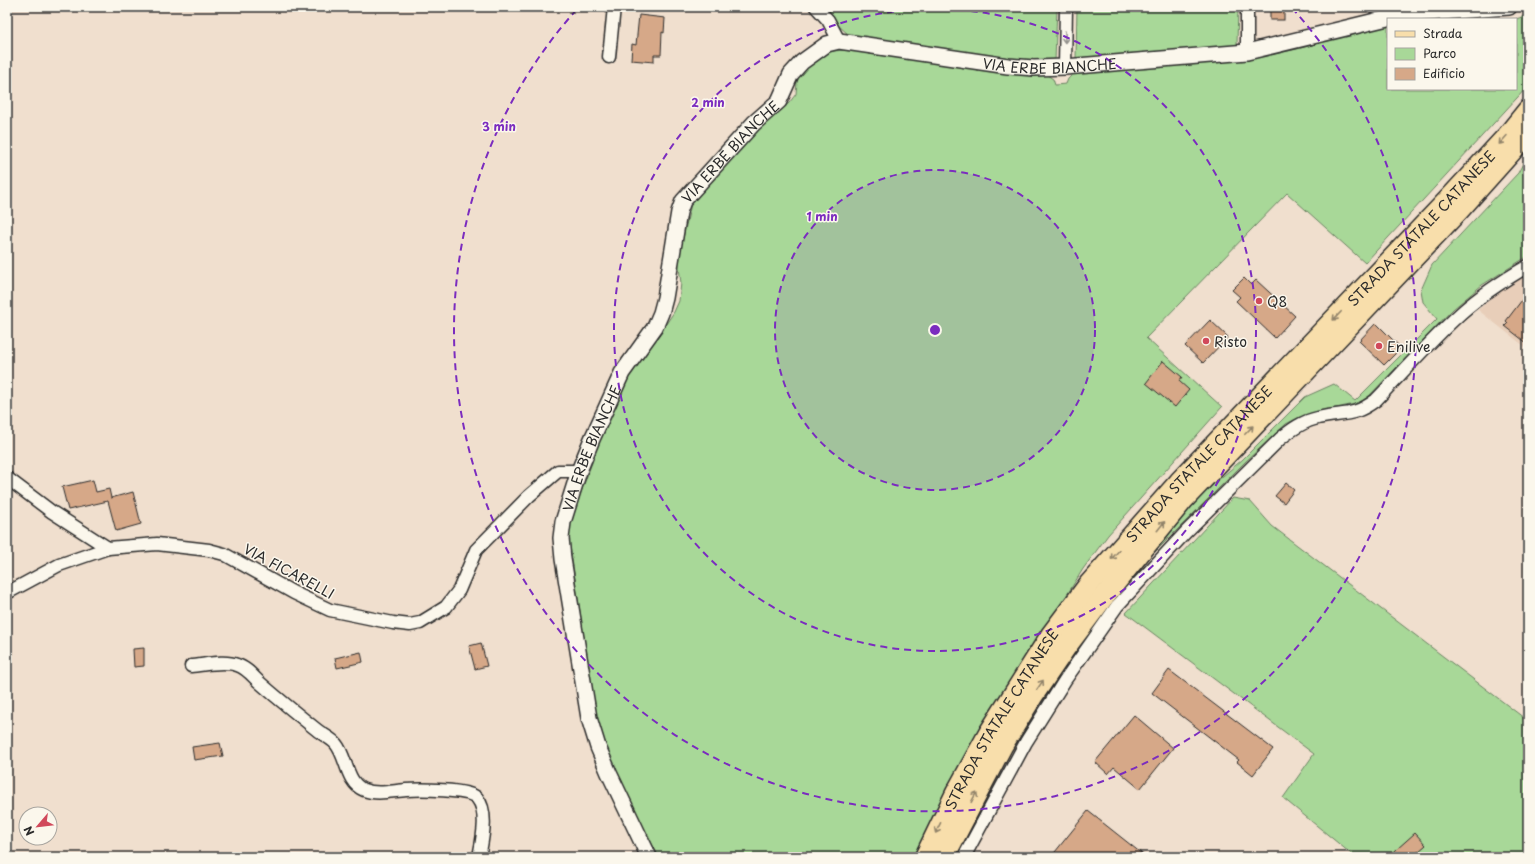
<svg xmlns="http://www.w3.org/2000/svg" width="1535" height="864" viewBox="0 0 1535 864" font-family="'Playpen Sans',sans-serif">
<style>
.built{fill:#e8ceb9}
.green{fill:#a8d898;stroke:#6a8262}
.building{fill:#d6a888;stroke:#2b2b2b}
.lines{fill:none;stroke-linecap:round;stroke-linejoin:round}
.minor-casing{stroke:#2b2b2b;stroke-width:15}
.tertiary-casing{stroke:#2b2b2b;stroke-width:18}
.primary-casing{stroke:#2b2b2b;stroke-width:23}
.minor{stroke:#fbf7ec;stroke-width:12}
.tertiary{stroke:#fbf7ec;stroke-width:15}
.primary{stroke:#f8deab;stroke-width:20}
.oneway{stroke:#93918c}
.oneway2{stroke:#92846b}
.ring{fill:none;stroke:#7b2cbf;stroke-width:2;stroke-dasharray:7 5}
.poi-dot{fill:#d1495b;stroke:#fbf7ec;stroke-width:1.5}
.labels{text-anchor:middle;dominant-baseline:central;stroke-width:3;stroke-linejoin:round;paint-order:stroke}
.street-label{font-size:14px;fill:#2b2b2b;stroke:#fbf7ec}
.poi-label{font-size:14px;fill:#2b2b2b;stroke:#fbf7ec;text-anchor:start}
.centre{fill:#7b2cbf;stroke:#fbf7ec;stroke-width:2}
.ring-label{font-size:12px;text-anchor:middle;font-weight:bold;fill:#7b2cbf;stroke:#fbf7ec;stroke-width:3;stroke-linejoin:round;paint-order:stroke}
</style>
<rect width="100%" height="100%" fill="#f0dfce"/>
<filter id="ink" filterUnits="userSpaceOnUse"><feTurbulence type="fractalNoise" baseFrequency=".025" numOctaves="2"/><feDisplacementMap in="SourceGraphic" scale="8" xChannelSelector="R" yChannelSelector="G"/><feConvolveMatrix kernelMatrix="1 2 1 2 8 2 1 2 1" color-interpolation-filters="sRGB"/></filter>
<g filter="url(#ink)">
<polygon class="built" points="1528,273 1528,349 1478,310 1506,286"/>
<g class="green">
<polygon points="825,7 1057,7 1055,61 1021,61 849,35 838,25"/>
<polygon points="1077,7 1238,7 1237,44 1235,47 1076,58"/>
<path d="M1528,15v71l-163,177 -78,-70 -141,145 76,69 -114,128 -25,34 -26,42 -42,62 -26,43 -74,141h-256c-24,-45 -47,-91 -63,-140l-28,-184 3,-14 22,-59 4,-18 31,-67 36,-48 10,-15 5,-11 2,-18 -3,-23 13,-56 50,-58 48,-43 7,-9 1,-12 3,-11 13,-10 19,-10 15,-1 200,25 6,4 2,6 11,-1 2,-5 5,-5 187,-17 37,-8 91,-25v65h128v-70z"/>
<polygon points="1528,154 1528,256 1482,285 1453,309 1369,396 1359,403 1304,415 1286,424 1244,463 1141,566 1200,497 1217,481 1242,460 1305,397 1334,384 1355,401 1437,319 1423,302 1421,290 1432,265 1518,173"/>
<polygon points="1233,498 1250,501 1272,526 1528,721 1528,857 1355,857 1283,798 1314,754 1126,613"/>
</g>
<g class="building">
<rect x="1270" y="7" width="14" height="13"/>
<polygon points="639,15 665,18 664,33 662,32 661,55 654,55 654,62 631,60 632,44 636,45"/>
<polygon points="1244,278 1251,285 1256,280 1295,316 1275,338 1236,301 1240,297 1232,290"/>
<polygon points="1528,292 1528,344 1505,326 1508,323 1506,321"/>
<polygon points="1210,320 1228,337 1203,363 1185,346"/>
<polygon points="1376,323 1401,348 1384,365 1359,341"/>
<polygon points="1163,361 1182,377 1179,381 1189,390 1175,407 1146,383"/>
<polygon points="93,480 96,492 109,489 111,498 133,492 141,524 116,531 108,501 68,510 62,487"/>
<polygon points="1286,483 1294,490 1284,503 1275,496"/>
<polygon points="481,643 487,666 475,669 469,646"/>
<polygon points="144,648 144,666 134,667 133,649"/>
<polygon points="361,652 363,662 337,668 335,658"/>
<polygon points="1169,670 1273,749 1253,775 1237,762 1239,760 1152,693"/>
<polygon points="1134,715 1173,748 1140,789 1114,767 1108,774 1095,762"/>
<polygon points="220,743 223,756 194,760 192,747"/>
<polygon points="1088,811 1146,857 1051,857"/>
<polygon points="1415,833 1426,845 1412,857 1388,857"/>
</g>
<g class="lines">
<defs>
<g id="minor">
<polyline points="816,7 828,20 839,41"/>
<polyline points="1247,52 1247,7"/>
<polyline points="609,57 614,7"/>
<polyline points="1065,67 1066,7"/>
<polyline points="7,478 52,512 108,548 157,544 209,550 224,554 294,593 330,610 393,623 410,625 420,623 446,607 459,590 476,550 529,496 558,471 579,471"/>
<polyline points="7,593 59,565 108,548"/>
<path d="M191,666c14,-1 33,-6 46,-1 8,2 15,10 21,16 19,17 39,33 59,49 6,5 14,8 19,14 11,13 10,39 28,46 13,5 28,1 42,0 13,-1 63,-1 71,8 12,14 5,43 2,59"/>
<path d="M964,857l62,-115 39,-62 52,-74 69,-74 94,-93c11,-9 23,-18 38,-21 25,-6 34,0 58,-18 28,-29 55,-60 85,-87 20,-18 43,-33 67,-47"/>
</g>
<g id="tertiary">
<path id="s1" d="M649,857l-40,-84 -11,-26 -9,-29 -26,-159 -2,-21 2,-16 16,-51 13,-32 30,-66 33,-46 6,-14 4,-15 14,-86 4,-11 71,-78 25,-22 12,-27 11,-12 25,-18 12,-3 169,25 26,2 31,-1 182,-15 153,-37 109,-8"/>
</g>
<g id="primary">
<path id="s2" d="M925,857l31,-64 33,-60 62,-98 39,-52 89,-101 269,-282 59,-64 21,-26"/>
<polyline points="944,857 1002,746 1032,697 1066,647 1102,599 1184,499 1460,209 1528,133"/>
</g>
</defs>
<use href="#minor" class="minor-casing"/>
<use href="#tertiary" class="tertiary-casing"/>
<use href="#primary" class="primary-casing"/>
<use href="#minor" class="minor"/>
<use href="#tertiary" class="tertiary"/>
<use href="#primary" class="primary"/>
</g>
<defs><path id="oneway-shaft" d="M-6 0H5M1.5-3L5.5 0L1.5 3" fill="none" stroke-width="1.6" stroke-linecap="round" stroke-linejoin="round"/></defs>
<use class="oneway" href="#oneway-shaft" transform="translate(1065 37) rotate(91)"/>
<g class="oneway2">
<use href="#oneway-shaft" transform="translate(1503 140) rotate(132)"/>
<use href="#oneway-shaft" transform="translate(1337 316) rotate(134)"/>
<use href="#oneway-shaft" transform="translate(1249 430) rotate(-46)"/>
<use href="#oneway-shaft" transform="translate(1161 526) rotate(-51)"/>
<use href="#oneway-shaft" transform="translate(1115 555) rotate(131)"/>
<use href="#oneway-shaft" transform="translate(1040 685) rotate(-56)"/>
<use href="#oneway-shaft" transform="translate(974 797) rotate(-62)"/>
<use href="#oneway-shaft" transform="translate(938 828) rotate(116)"/>
</g>
</g>
<circle cx="935" cy="330" r="160" fill="#7b2cbf" fill-opacity=".12"/>
<g class="ring">
<circle cx="935" cy="330" r="160"/>
<circle cx="935" cy="330" r="321"/>
<path d="M1292 8A481 481 0 1 1 578 8"/>
</g>
<g class="poi-dot">
<circle cx="1259" cy="301" r="4"/>
<circle cx="1206" cy="341" r="4"/>
<circle cx="1379" cy="346" r="4"/>
</g>
<g class="labels">
<g class="street-label">
<text stroke="none"><textPath href="#s1" startOffset="1137">VIA ERBE BIANCHE</textPath></text>
<text stroke="none"><textPath href="#s1" startOffset="765">VIA ERBE BIANCHE</textPath></text>
<text stroke="none"><textPath href="#s2" startOffset="806">STRADA STATALE CATANESE</textPath></text>
<text stroke="none"><textPath href="#s1" startOffset="429">VIA ERBE BIANCHE</textPath></text>
<text stroke="none"><textPath href="#s2" startOffset="482">STRADA STATALE CATANESE</textPath></text>
<text transform="translate(289 571) rotate(28)">VIA FICARELLI</text>
<text stroke="none"><textPath href="#s2" startOffset="158">STRADA STATALE CATANESE</textPath></text>
</g>
<g class="poi-label">
<text x="1267" y="301">Q8</text>
<text x="1214" y="341">Risto</text>
<text x="1387" y="346">Enilive</text>
</g>
</g>
<circle cx="935" cy="330" r="6" class="centre"/>
<g class="ring-label">
<text x="708" y="107">2 min</text>
<text x="499" y="131">3 min</text>
<text x="822" y="221">1 min</text>
</g>
<rect width="1535" height="864" fill="none" stroke="#fbf7ec" stroke-width="24"/>
<rect x="12" y="12" width="1511" height="840" fill="none" stroke="#2b2b2b" stroke-width="1.5" filter="url(#ink)"/>
<rect x="1387" y="18" width="130" height="72" fill="#fbf7ec" stroke="#a8a59f"/>
<rect x="1395" y="31" width="20" height="6" fill="#f8deab" stroke="#a8a59f"/>
<text x="1423" y="38" font-size="12" fill="#2b2b2b">Strada</text>
<rect x="1395" y="48" width="20" height="12" fill="#a8d898" stroke="#a8a59f"/>
<text x="1423" y="58" font-size="12" fill="#2b2b2b">Parco</text>
<rect x="1395" y="68" width="20" height="12" fill="#d6a888" stroke="#a8a59f"/>
<text x="1423" y="78" font-size="12" fill="#2b2b2b">Edificio</text>
<g transform="translate(38 826) rotate(242)"><circle r="19" fill="#fbf7ec" stroke="#a8a59f"/>
<path d="M0-3L7 15L0 10L-7 15Z" fill="#d1495b"/>
<text y="-6" font-size="11" font-weight="bold" text-anchor="middle" fill="#2b2b2b">N</text>
</g>
</svg>
